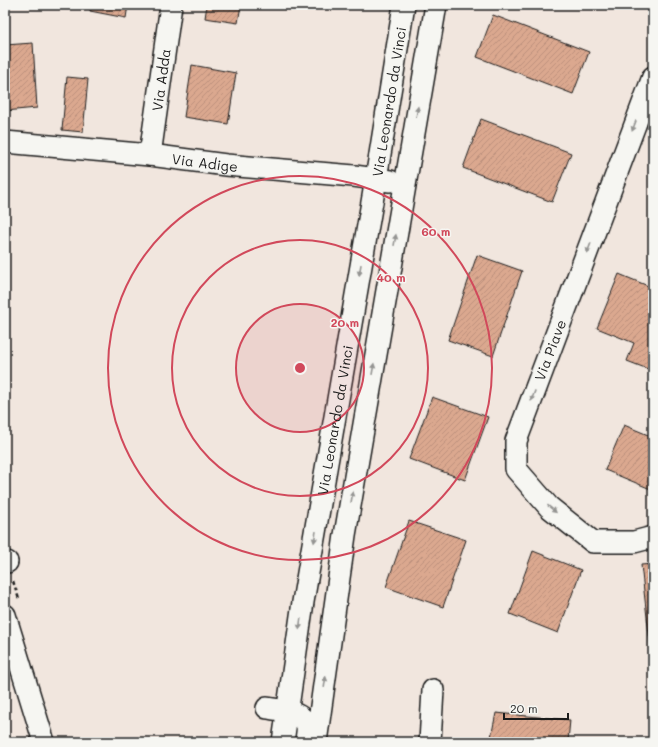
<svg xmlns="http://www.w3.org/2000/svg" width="658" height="747" viewBox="0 0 658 747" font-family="Mali,sans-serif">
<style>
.building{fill:url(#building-hatch);stroke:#1c1c1c}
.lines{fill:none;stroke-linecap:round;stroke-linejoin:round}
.minor-casing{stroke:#1c1c1c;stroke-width:24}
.path{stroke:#1c1c1c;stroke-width:2.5;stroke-dasharray:4 3;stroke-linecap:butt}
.minor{stroke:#f6f6f2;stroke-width:21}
.oneway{fill:#949492}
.ring{fill:none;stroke:#d1495b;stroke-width:2}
.labels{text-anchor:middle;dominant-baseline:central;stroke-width:3;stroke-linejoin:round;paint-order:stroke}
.street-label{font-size:14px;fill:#1c1c1c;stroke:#f6f6f2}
.centre{fill:#d1495b;stroke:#f6f6f2;stroke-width:2}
.ring-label{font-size:12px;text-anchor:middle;font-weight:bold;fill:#d1495b;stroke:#f6f6f2;stroke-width:3;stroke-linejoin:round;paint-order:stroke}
</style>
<defs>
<pattern id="building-hatch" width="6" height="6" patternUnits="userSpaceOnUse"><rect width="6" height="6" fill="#dba88f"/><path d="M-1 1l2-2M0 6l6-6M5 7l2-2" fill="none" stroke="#bb907b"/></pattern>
</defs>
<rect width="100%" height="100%" fill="#f1e6de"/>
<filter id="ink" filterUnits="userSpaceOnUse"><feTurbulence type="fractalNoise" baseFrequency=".025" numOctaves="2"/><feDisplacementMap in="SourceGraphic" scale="8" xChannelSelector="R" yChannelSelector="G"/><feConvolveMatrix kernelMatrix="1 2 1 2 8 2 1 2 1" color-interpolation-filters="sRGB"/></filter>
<g filter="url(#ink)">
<g class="building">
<polygon points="91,5 128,5 126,18 90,11"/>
<polygon points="207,5 241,5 238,23 205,18"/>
<polygon points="493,15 589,52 573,94 477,57"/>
<polygon points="33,43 37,108 5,111 5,45"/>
<polygon points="192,65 236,73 228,124 184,117"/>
<polygon points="67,77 88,79 83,132 62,130"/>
<polygon points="481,119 571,153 552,202 463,168"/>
<polygon points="477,255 522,271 493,356 448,340"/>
<polygon points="619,274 653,288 653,371 627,361 634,343 597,328"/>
<polygon points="432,397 488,417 465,480 409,459"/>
<polygon points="624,425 653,437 653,490 605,470"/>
<polygon points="409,521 466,540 443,607 386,587"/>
<polygon points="533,551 581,570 558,633 510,614"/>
<polygon points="653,564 653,661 652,661 641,565"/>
<polygon points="496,713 570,720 568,741 579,742 490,742"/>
</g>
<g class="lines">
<defs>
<g id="minor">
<polyline points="653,77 516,441 516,469 549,507 593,542 634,542 653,537"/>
<path id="s1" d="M5,142l145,13 76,10 128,11 36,5"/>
<path id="s2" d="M150,155l21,-150"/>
<polyline points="5,562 7,562"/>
<polyline points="5,615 44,742"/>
<path d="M267,708c12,2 36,3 40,18 1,5 -1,11 -1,16"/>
<path id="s3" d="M283,742l20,-140 73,-423 28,-174"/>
<polyline points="316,742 345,535 436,5"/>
<polyline points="430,742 433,690"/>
</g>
</defs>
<use href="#minor" class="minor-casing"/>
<polyline class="path" points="13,581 19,599"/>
<use href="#minor" class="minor"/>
</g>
<defs><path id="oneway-solid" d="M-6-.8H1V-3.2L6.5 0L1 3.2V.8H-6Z"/></defs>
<g class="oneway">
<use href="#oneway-solid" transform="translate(417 112) rotate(-80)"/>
<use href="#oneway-solid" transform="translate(634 126) rotate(111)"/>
<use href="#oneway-solid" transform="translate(395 240) rotate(-80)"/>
<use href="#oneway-solid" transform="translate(589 248) rotate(111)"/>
<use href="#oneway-solid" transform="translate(360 270) rotate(100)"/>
<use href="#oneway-solid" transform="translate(373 369) rotate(-80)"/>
<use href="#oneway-solid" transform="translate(533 396) rotate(111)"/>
<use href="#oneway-solid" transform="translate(352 497) rotate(-80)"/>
<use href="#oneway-solid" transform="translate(552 509) rotate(40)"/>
<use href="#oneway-solid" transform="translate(315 537) rotate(100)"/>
<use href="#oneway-solid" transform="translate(300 624) rotate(98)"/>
<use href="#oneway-solid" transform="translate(325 682) rotate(-82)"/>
</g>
</g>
<circle cx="300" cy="368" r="64" fill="#d1495b" fill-opacity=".12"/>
<g class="ring">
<circle cx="300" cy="368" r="64"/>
<circle cx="300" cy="368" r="128"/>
<circle cx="300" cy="368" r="192"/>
</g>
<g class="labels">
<g class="street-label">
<text stroke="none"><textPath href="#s2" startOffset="76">Via Adda</textPath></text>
<text stroke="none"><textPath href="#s3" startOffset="649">Via Leonardo da Vinci</textPath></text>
<text stroke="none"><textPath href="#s1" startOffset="201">Via Adige</textPath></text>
<text transform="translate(550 350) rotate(-69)">Via Piave</text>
<text stroke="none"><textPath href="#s3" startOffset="326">Via Leonardo da Vinci</textPath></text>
</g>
</g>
<circle cx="300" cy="368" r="6" class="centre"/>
<g class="ring-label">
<text x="436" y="236">60 m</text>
<text x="391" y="282">40 m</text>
<text x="345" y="327">20 m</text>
</g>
<rect width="658" height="747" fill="none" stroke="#f6f6f2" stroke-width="20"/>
<rect x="10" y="10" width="638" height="727" fill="none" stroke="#1c1c1c" stroke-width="1.5" filter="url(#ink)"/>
<path d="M504 713v6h64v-6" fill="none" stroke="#1c1c1c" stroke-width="2"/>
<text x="510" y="713" font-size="12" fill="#1c1c1c" stroke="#f6f6f2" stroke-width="3" paint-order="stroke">20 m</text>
</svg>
